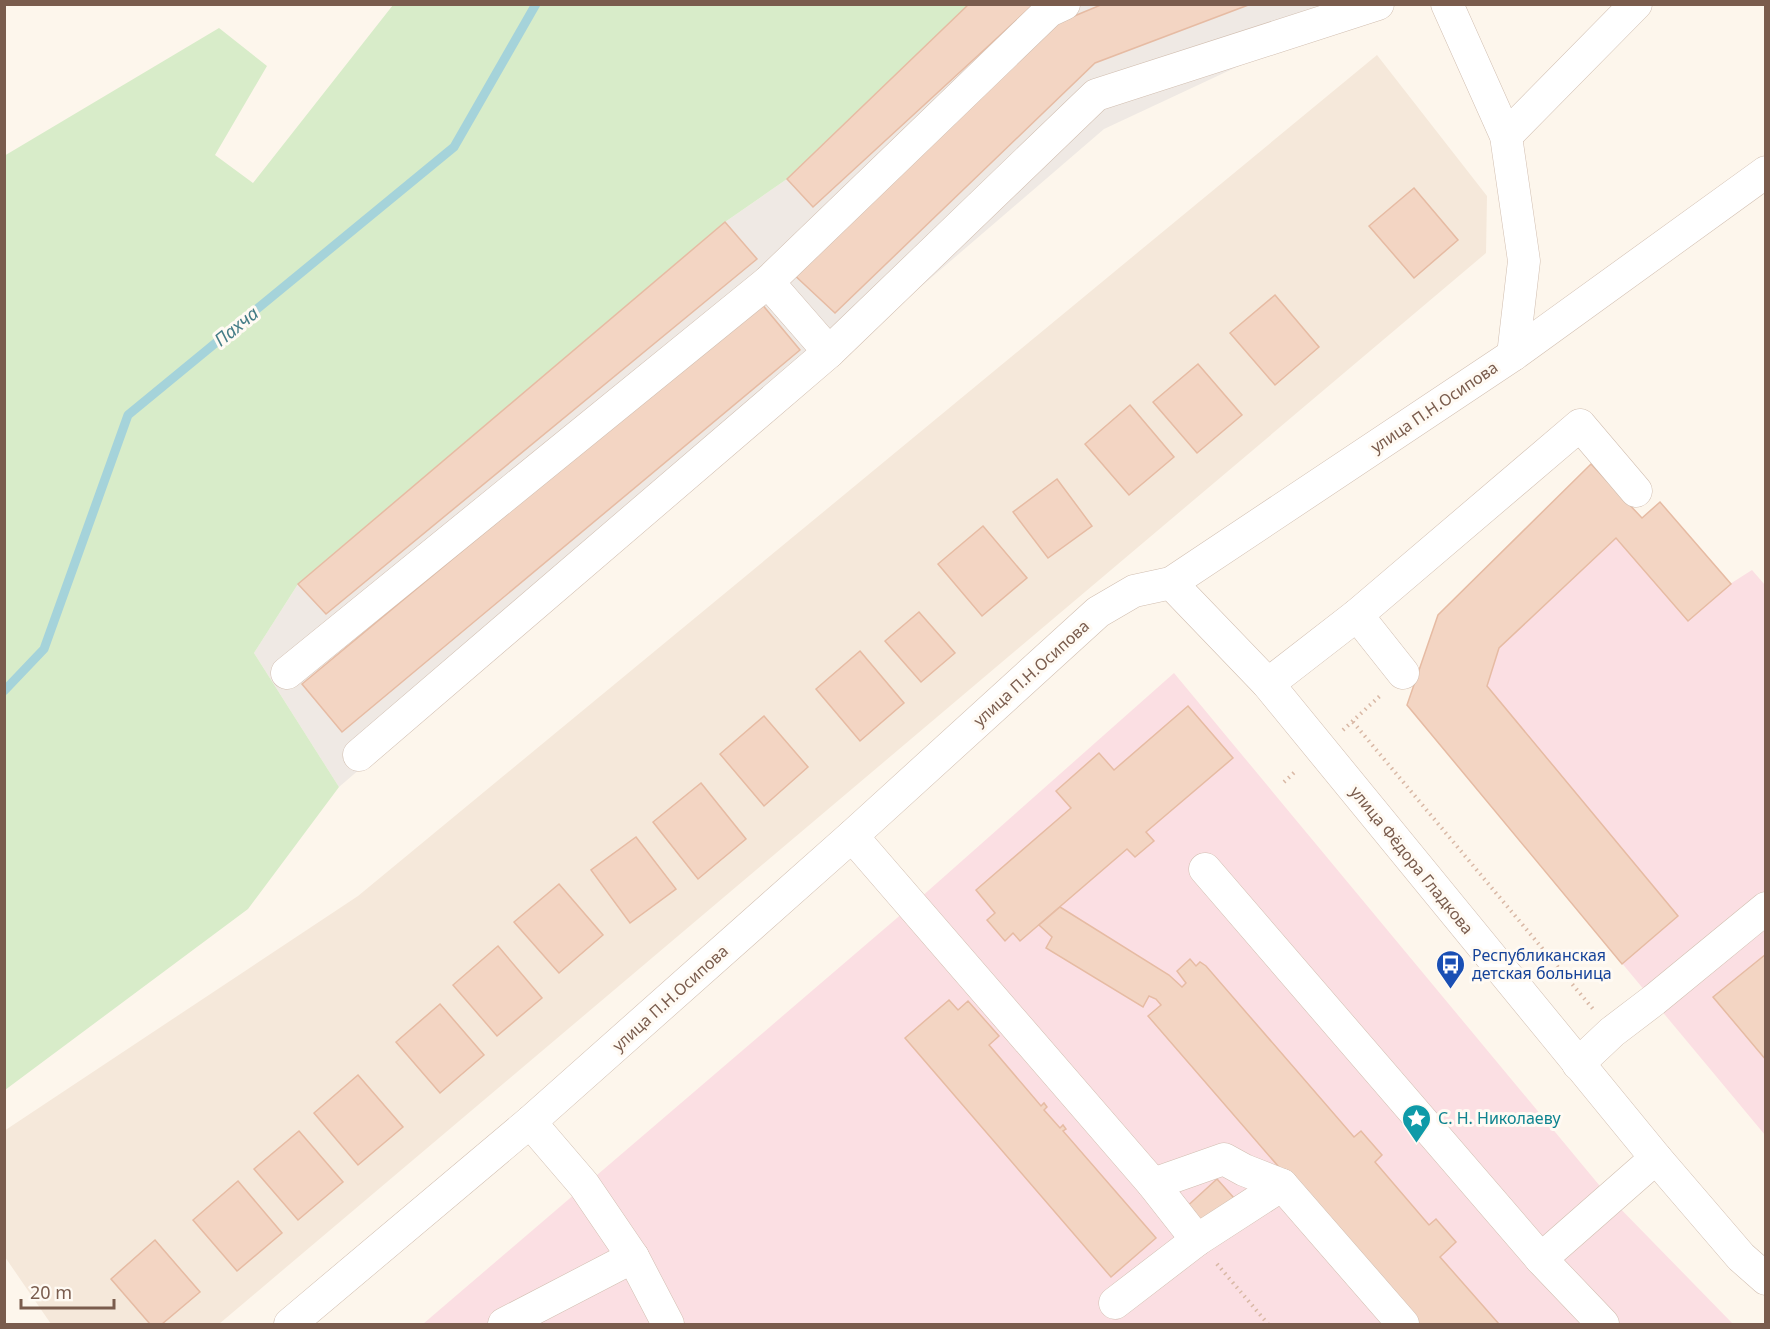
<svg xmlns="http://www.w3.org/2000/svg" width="1770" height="1329" viewBox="0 0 1770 1329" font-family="'Noto Sans',sans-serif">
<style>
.residential{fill:#f5e8da}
.industrial{fill:#efe9e4}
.medical{fill:#fbdfe3}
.green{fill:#d8ecc9}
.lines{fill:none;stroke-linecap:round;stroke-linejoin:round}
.stream{stroke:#a5d3da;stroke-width:9}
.building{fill:#f3d5c3;stroke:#e6bba3;stroke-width:1.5}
.minor-casing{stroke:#d1beb0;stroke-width:33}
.path{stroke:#d9b8a5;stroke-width:4;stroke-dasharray:1.5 4.5;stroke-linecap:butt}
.minor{stroke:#fff;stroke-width:32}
.labels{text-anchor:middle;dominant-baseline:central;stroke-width:6;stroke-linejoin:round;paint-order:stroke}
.street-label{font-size:16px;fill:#7a5c4d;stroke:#fffaf3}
.transit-label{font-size:16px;fill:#164399;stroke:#fffaf3;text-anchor:start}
.culture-label{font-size:16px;fill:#0d838f;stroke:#fffaf3;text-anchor:start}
.water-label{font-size:18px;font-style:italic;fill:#437c86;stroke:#fffaf3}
</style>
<rect width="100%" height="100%" fill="#fdf6ec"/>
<polygon class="residential" points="1377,55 1487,196 1486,253 219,1324 51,1324 5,1257 4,1131 358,896"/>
<polygon class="industrial" points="969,5 1369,5 1104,129 339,787 254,653 298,584 725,222 787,179"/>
<g class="medical">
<polygon points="1591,464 1642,518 1660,502 1730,584 1752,570 1765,585 1765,1135 1407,705 1438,615"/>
<polygon points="1174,673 1609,1197 1733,1324 423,1324 911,906"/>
</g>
<polygon class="green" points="393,5 969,5 787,179 725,222 298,584 254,653 339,787 248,909 5,1090 4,156 219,28 267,66 215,155 253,183"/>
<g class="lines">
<polyline class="stream" points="4,691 44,649 128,415 454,147 536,4"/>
</g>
<g class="building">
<polygon points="969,4 1034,4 813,207 787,179"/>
<polygon points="1103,4 1251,4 1095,63 835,313 790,271 1048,27"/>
<polygon points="1414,188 1458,240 1414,278 1369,226"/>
<polygon points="725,222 757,259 326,614 298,584"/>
<polygon points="1275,295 1319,347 1275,385 1230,333"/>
<polygon points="761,303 800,350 342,732 302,684"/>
<polygon points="1198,364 1242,415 1197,453 1153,402"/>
<polygon points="1130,405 1174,457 1129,495 1085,444"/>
<polygon points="1591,464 1642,518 1660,502 1731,584 1688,621 1616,538 1499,648 1487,686 1678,916 1622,964 1407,705 1438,615"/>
<polygon points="1057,479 1092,526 1048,558 1013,512"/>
<polygon points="983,526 1027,578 982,616 938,564"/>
<polygon points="919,612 955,653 921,682 885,641"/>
<polygon points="860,651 904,703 860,741 816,689"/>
<polygon points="1188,706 1233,758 1146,832 1154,841 1135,857 1127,849 1020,941 1013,933 1005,941 987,920 995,913 976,890 1071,808 1056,791 1099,753 1114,770"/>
<polygon points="764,716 808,767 764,806 720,754"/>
<polygon points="701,783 746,839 698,879 653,822"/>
<polygon points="636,837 676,889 630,923 591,870"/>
<polygon points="559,884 603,935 559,973 514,922"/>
<polygon points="1060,907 1169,975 1182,987 1186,983 1177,971 1190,959 1196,966 1200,962 1206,966 1354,1137 1361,1131 1382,1155 1375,1162 1429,1225 1436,1219 1456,1242 1440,1257 1499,1324 1415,1324 1148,1016 1161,1005 1156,999 1149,996 1143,1007 1046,948 1052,937 1039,925"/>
<polygon points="498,946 542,998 497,1036 453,985"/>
<polygon points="1766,954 1766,1060 1713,997"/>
<polygon points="949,1000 958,1010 968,1001 999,1036 989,1045 1041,1106 1044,1103 1047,1107 1044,1110 1060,1128 1063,1125 1066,1129 1063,1131 1156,1238 1111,1277 905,1038"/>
<polygon points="440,1004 484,1055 440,1093 396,1042"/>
<polygon points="358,1075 403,1127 358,1165 314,1113"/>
<polygon points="299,1131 343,1182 298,1220 254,1169"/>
<polygon points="1217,1179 1234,1198 1200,1229 1183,1210"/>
<polygon points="238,1181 282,1233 237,1271 193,1220"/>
<polygon points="155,1240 200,1292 162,1324 150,1324 111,1279"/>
</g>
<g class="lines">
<defs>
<g id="minor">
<polyline points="1506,136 1636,4"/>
<polyline points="768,282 829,352"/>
<polyline points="1513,355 1766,172"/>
<polyline points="1171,583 1268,684 1656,1158 1741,1257 1766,1279"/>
<polyline points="1357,615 1403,673"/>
<polyline points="287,673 768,282 1049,11 1064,4"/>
<polyline points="1268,684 1357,615 1580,425 1636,491"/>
<polyline points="359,755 829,352 1096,95 1378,4"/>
<polyline points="852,836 1153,1184 1224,1159 1244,1170 1282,1185 1403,1324"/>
<polyline points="1205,869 1541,1259 1603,1324"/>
<polyline points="1578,1064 1612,1032 1654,1000 1766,908"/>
<polyline points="530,1122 584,1185 633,1257 668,1324"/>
<polyline points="1153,1184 1197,1240"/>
<polyline points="1541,1259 1656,1158"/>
<polyline points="1115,1303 1197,1240 1282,1185"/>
<polyline points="290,1324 530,1122 852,836 1098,612 1134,591 1171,583 1513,355 1524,261 1506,136 1447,4"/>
<polyline points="504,1324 633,1257"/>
</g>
</defs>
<use href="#minor" class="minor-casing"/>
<g class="path">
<polyline points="1353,722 1593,1009"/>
<polyline points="1343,730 1382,694"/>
<polyline points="1284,782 1297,770"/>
<polyline points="1217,1264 1268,1324"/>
</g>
<use href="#minor" class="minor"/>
</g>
<defs>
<symbol id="bus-pin" viewBox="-11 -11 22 30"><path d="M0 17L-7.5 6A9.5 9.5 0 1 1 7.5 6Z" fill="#1a4fb4" stroke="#fffaf3"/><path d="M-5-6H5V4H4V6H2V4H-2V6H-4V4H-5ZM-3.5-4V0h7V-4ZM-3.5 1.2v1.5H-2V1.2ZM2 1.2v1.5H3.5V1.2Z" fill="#fff"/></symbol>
<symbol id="sight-pin" viewBox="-11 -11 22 30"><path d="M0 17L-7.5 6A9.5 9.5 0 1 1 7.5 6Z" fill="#0f9aa8" stroke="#fffaf3"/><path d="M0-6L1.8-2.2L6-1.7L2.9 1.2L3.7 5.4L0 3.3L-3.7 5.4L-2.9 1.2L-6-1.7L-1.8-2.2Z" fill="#fff"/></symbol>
</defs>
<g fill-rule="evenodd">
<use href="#bus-pin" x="1434" y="948" width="33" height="45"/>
<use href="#sight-pin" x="1400" y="1102" width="33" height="45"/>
</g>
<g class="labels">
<g class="street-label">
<text transform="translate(1434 407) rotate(-34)">улица П.Н.Осипова</text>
<text transform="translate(1031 673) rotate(-42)">улица П.Н.Осипова</text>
<text transform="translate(1412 860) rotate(51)">улица Фёдора Гладкова</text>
<text transform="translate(670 998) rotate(-42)">улица П.Н.Осипова</text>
</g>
<g class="transit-label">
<text x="1472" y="955">Республиканская<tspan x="1472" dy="18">детская больница</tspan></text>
</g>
<g class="culture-label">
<text x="1438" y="1118">С. Н. Николаеву</text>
</g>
<g class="water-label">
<text transform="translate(236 326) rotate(-39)">Пахча</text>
</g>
</g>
<rect width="1770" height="1329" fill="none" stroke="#7a5c4d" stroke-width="12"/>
<path d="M21 1299v9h93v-9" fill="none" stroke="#7a5c4d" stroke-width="3"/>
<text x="30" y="1299" font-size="18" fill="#7a5c4d" stroke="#fffaf3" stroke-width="4.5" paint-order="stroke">20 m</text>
</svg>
